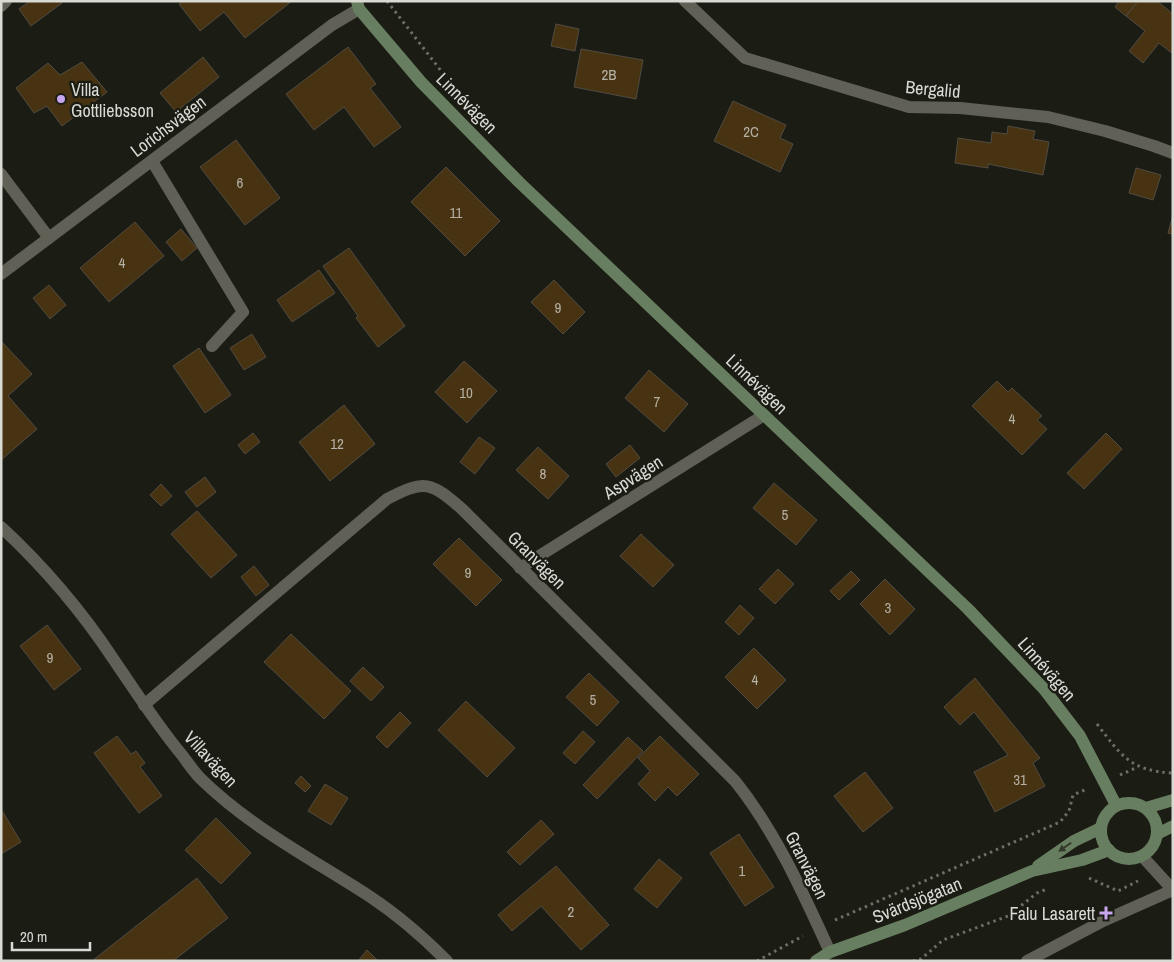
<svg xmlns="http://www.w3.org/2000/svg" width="1174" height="962" viewBox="0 0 1174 962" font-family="'Archivo Narrow',sans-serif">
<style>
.building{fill:#473312;stroke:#514b42}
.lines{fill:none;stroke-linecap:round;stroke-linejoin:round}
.path{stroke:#6e6e67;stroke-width:3;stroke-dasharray:2.5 4;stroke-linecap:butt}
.lane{stroke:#606056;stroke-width:12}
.street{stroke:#606056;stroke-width:12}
.secondary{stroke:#687e60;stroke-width:12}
.oneway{fill:#32392a}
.poi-dot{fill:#c8a6ef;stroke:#1b1c13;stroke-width:2}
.labels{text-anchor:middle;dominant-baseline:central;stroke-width:4.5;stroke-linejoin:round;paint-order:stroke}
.number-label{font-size:15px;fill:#b5b0a4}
.poi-label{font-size:18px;fill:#dadad4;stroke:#1b1c13;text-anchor:start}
.street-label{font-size:18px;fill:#dadad4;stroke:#1b1c13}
</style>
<rect width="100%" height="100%" fill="#1b1c13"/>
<g class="building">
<polygon points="30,1 61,1 62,3 31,26 19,9"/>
<polygon points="183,1 292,1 245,38 224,12 200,31 179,4"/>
<polygon points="1119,1 1138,1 1126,16 1115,7"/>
<polygon points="1138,1 1157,1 1173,14 1173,54 1159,43 1143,63 1129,51 1145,31 1126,16"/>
<polygon points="556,24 579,29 575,51 551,46"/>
<polygon points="348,47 376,84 370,88 401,127 374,147 344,107 314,130 286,94"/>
<polygon points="581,49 643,60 636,99 574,87"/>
<polygon points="203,57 219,77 176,112 160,93"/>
<polygon points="82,62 107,92 62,126 47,106 34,113 16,88 48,63 60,75"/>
<polygon points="733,101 786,125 780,138 793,144 780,172 714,141"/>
<polygon points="1008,126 1035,131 1033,139 1049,142 1043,175 988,164 988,168 955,163 958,138 991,143 992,132 1007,134"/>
<polygon points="236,140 280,198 245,225 200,167"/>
<polygon points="446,167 500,221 465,256 411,202"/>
<polygon points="1136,168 1161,175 1153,200 1129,193"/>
<polygon points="1173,215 1173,234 1168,233"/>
<polygon points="135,222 164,256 109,302 80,268"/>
<polygon points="181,229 197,248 182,261 166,242"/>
<polygon points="349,248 405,326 378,347 356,318 358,316 323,266"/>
<polygon points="319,270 335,293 292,322 277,300"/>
<polygon points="554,280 585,312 563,334 531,302"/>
<polygon points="49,285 66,305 50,319 33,298"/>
<polygon points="252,334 266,357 244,370 230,348"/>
<polygon points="1,341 32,374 8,396 37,429 1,460"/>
<polygon points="199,348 231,395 205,413 173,366"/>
<polygon points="464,361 497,391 467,423 435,392"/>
<polygon points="649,370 688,404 664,432 625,398"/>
<polygon points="997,381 1008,392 1012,388 1042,416 1037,420 1047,429 1022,455 972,406"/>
<polygon points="344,405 375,444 330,481 299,442"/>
<polygon points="253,433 260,442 245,454 238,445"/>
<polygon points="1106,433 1122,449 1084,489 1067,473"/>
<polygon points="479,437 495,448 475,474 460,462"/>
<polygon points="630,445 640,458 616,477 606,464"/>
<polygon points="538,447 569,476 548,499 516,470"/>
<polygon points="205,477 216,492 197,507 185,492"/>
<polygon points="774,483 817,520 796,545 753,508"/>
<polygon points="161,484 172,496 161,506 150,495"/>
<polygon points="197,511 237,555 211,578 171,534"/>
<polygon points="641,534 674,565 653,587 620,556"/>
<polygon points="459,538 502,580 476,606 433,564"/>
<polygon points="254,566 269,585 256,596 241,577"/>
<polygon points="778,569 794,584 775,604 759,589"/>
<polygon points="851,571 860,580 839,600 830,591"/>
<polygon points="885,579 915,609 890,635 860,604"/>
<polygon points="740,605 754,618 739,635 725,622"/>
<polygon points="47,625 81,669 54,690 20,646"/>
<polygon points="291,634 351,691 324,719 264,662"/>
<polygon points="754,648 786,680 757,709 725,677"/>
<polygon points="363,667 384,687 371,701 350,681"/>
<polygon points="589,673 619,702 597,726 566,697"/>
<polygon points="975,678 1040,758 1033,763 1045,786 995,812 974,772 1008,755 974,712 960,725 944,707"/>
<polygon points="466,701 515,748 487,777 438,730"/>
<polygon points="400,712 411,723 387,748 376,737"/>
<polygon points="583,731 595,742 575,764 563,753"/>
<polygon points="117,736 131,754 136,751 145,763 140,767 162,796 139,813 94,753"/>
<polygon points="660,736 699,774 677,796 668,787 655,801 638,784 650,771 638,758"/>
<polygon points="628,737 643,751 597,799 583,785"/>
<polygon points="865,772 893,808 863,832 834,796"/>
<polygon points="301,776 311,786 305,792 295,783"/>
<polygon points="325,784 348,798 331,825 308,811"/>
<polygon points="1,809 21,842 1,854"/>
<polygon points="216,818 251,853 221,884 185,850"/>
<polygon points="541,820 554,834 520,865 507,852"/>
<polygon points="739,834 774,887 745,906 710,853"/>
<polygon points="659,859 682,878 657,908 634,889"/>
<polygon points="556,866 609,925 581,950 541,906 512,931 498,915"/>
<polygon points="197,878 228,918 173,961 92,961"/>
<polygon points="367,950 378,961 358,961"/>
</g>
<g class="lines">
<g class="path">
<polyline points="387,1 445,76"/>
<path d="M1097,724c24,31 33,47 76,49"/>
<polyline points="1120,775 1138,767"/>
<polyline points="1089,878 1118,891 1138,881"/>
<polyline points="835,920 1060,822 1069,811 1073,795 1087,789"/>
<polyline points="757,961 803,936"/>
<polyline points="913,961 921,959 943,940 1008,916 1037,893 1047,889"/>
</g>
<g class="lane">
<polyline points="1,6 6,1"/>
<polyline points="152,161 243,312 212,346"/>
<polyline points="1,174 49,238"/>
</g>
<g class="street">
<polyline points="685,1 745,58 909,107 960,108 1048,117 1105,131 1154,146 1173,153"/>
<polyline points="1,274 332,25 359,9"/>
<path d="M1,527c41,38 82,86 113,133 22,32 43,65 68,95 6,8 12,17 19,24 50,49 113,81 171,119 27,18 52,40 75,63"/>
<polyline points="520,568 764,415"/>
<path d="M144,705l243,-206c38,-20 44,-17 75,10l273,272c41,51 68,112 95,171"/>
<polyline points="1027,961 1103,921 1173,890 1142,856"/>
</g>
<g class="secondary">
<polyline points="357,1 359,9 421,82 519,182 968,609 1044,689 1080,736 1116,805"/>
<circle cx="1129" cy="831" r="28"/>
<polyline points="1146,808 1173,800"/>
<polyline points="1157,834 1173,826"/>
<polyline points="1038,866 1074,841 1101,828"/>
<polyline points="816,961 830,952 905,925 1032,871 1082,860 1109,850"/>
</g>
</g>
<defs><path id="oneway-solid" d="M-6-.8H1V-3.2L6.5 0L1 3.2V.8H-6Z" transform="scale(1.25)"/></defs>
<use class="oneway" href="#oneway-solid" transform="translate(1065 847) rotate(145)"/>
<g class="poi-dot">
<circle cx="61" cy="99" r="5"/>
<path d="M1103.5 905.5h5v5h5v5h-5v5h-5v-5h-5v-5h5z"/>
</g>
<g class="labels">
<g class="number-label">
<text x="609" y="74">2B</text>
<text x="751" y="131">2C</text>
<text x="240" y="182">6</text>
<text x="456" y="212">11</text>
<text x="122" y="262">4</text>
<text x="558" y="307">9</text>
<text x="466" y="392">10</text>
<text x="657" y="401">7</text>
<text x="1012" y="418">4</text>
<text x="337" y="443">12</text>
<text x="543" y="473">8</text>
<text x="785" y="514">5</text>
<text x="468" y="572">9</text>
<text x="888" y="607">3</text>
<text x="50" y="657">9</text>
<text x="755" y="679">4</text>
<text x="593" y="699">5</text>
<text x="1020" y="779">31</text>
<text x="742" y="870">1</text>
<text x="571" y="911">2</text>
</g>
<g class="poi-label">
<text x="71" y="89">Villa<tspan x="71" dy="21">Gottliebsson</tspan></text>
<text x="1095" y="913" text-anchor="end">Falu Lasarett</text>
</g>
<g class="street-label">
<text transform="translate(933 89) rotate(5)">Bergalid</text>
<text transform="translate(467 103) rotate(45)">Linnévägen</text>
<text transform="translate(168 126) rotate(-37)">Lorichsvägen</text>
<text transform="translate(757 384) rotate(44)">Linnévägen</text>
<text transform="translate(633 477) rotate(-32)">Aspvägen</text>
<text transform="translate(537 560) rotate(45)">Granvägen</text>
<text transform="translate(1047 669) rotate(49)">Linnévägen</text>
<text transform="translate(211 759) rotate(47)">Villavägen</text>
<text transform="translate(807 865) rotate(63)">Granvägen</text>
<text transform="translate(917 900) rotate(-22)">Svärdsjögatan</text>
</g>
</g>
<rect width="1174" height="962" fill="none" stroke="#dadad4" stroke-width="5"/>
<path d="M12 942v8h78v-8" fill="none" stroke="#dadad4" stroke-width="2.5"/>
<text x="20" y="942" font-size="15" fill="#dadad4" stroke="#1b1c13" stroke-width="4" paint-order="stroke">20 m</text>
</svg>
